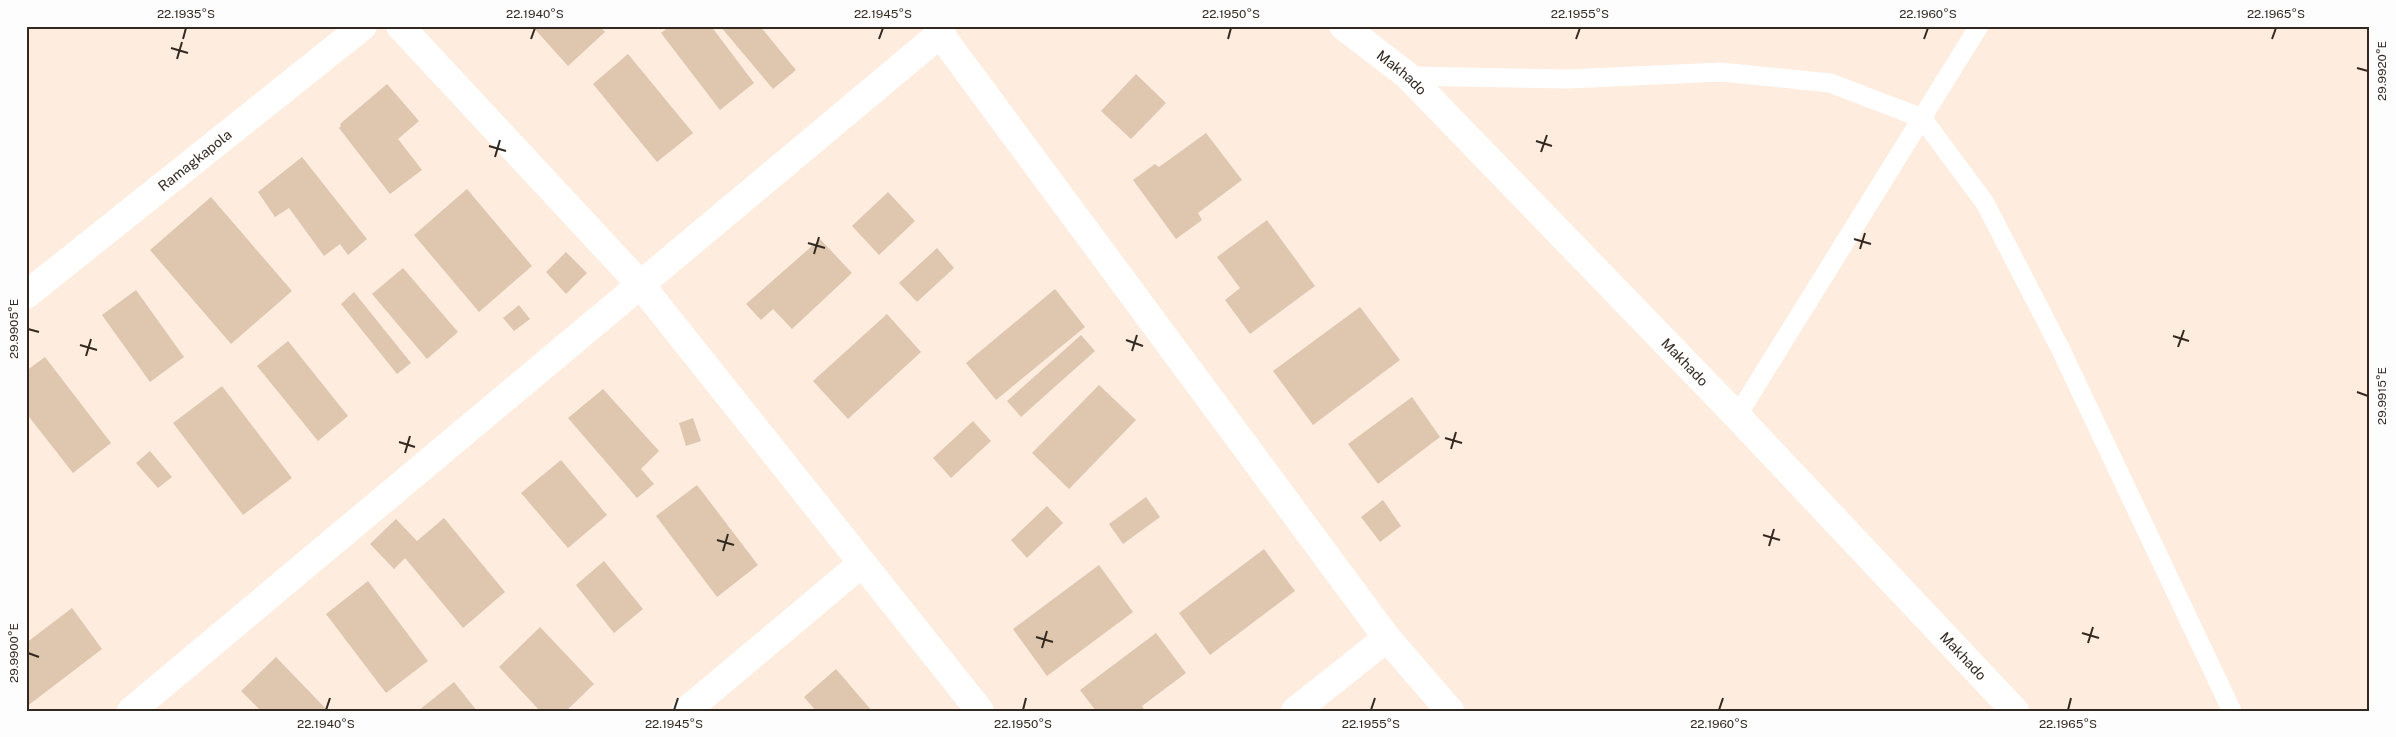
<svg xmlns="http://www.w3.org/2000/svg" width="2396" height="737" viewBox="0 0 2396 737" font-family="'Public Sans',sans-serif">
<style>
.building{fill:#dec7ae}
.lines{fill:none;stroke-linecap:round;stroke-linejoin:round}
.service{stroke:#fff;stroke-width:19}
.minor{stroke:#fff;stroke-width:28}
.tertiary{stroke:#fff;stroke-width:28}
.ticks{fill:none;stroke:#332921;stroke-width:2}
.labels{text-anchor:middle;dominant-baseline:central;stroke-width:4;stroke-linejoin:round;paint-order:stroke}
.street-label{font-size:14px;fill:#332921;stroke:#fdfdfd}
.neatline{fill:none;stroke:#332921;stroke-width:2}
.ticks-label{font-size:12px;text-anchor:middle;fill:#332921}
</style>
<rect width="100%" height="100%" fill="#feecdf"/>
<g class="building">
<polygon points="532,26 600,26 605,32 568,66"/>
<polygon points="670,26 711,26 754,83 720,110 661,33"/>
<polygon points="720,26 760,26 796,70 773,89"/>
<polygon points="628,54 693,133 657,162 593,84"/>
<polygon points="1136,74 1166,103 1131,139 1101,111"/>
<polygon points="387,84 419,121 398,139 422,170 390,194 339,128 341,126 340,124"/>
<polygon points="1206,133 1242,180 1198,213 1202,220 1176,239 1133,180 1155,164 1159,167"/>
<polygon points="302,157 367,239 348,255 340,244 324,256 289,208 275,217 258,192"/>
<polygon points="467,189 532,266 479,312 414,235"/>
<polygon points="888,192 915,221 879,255 852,226"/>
<polygon points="211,197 292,291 231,344 150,250"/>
<polygon points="1267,220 1315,286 1250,334 1225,300 1240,288 1217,257"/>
<polygon points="820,239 852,273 792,329 773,309 761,320 746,304"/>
<polygon points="937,248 954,268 917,302 899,283"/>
<polygon points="566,252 587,273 566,294 546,272"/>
<polygon points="403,268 458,332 427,359 372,294"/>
<polygon points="1055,289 1085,327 996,400 966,363"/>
<polygon points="136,290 184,357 150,382 102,315"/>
<polygon points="354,292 411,363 397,374 341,304"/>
<polygon points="519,305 530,319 514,331 503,318"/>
<polygon points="1360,307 1400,360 1313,425 1273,371"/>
<polygon points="887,314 921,352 848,419 813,381"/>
<polygon points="1081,335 1095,351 1021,417 1007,401"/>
<polygon points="288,341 348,416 318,441 257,366"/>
<polygon points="45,357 111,443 73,473 26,413 26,371"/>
<polygon points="1099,385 1136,420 1069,489 1032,453"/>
<polygon points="222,386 292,478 243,515 173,423"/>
<polygon points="603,389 659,451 641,469 654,484 637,498 568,418"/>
<polygon points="1412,397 1440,437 1378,484 1348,444"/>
<polygon points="693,418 701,441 686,446 679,423"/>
<polygon points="973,421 991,441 951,478 933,458"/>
<polygon points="150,451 172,477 158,488 136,463"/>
<polygon points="561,460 607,515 568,548 521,493"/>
<polygon points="697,485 758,565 717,597 656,516"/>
<polygon points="1146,497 1160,517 1123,544 1109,524"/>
<polygon points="1383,500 1401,526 1380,542 1361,517"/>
<polygon points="1047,506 1063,523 1027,558 1011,540"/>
<polygon points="444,518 505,592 463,628 405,558 394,569 370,544 396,519 417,541"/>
<polygon points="1264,549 1295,591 1210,655 1179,613"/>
<polygon points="604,561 643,609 614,633 576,585"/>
<polygon points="1099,565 1133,612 1047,676 1013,629"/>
<polygon points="368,581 428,661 386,693 326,614"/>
<polygon points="72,608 102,649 26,707 26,643"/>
<polygon points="540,627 594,684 566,711 540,711 499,667"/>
<polygon points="1156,633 1186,673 1142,706 1145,711 1096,711 1080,690"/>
<polygon points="276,657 328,711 261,711 241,691"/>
<polygon points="836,669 872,711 816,711 804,697"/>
<polygon points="454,682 477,711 418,711"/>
</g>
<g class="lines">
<g class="service">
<polyline points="1408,76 1568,79 1721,72 1830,83 1922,118 1985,203 2060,348 2232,711"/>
<polyline points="1737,416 1979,26"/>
</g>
<g class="minor">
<polyline points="400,26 640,284 980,711"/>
<polyline points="942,26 940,34 1387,638 1450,711"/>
<polyline points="131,711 940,34"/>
<polyline points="686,711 861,564"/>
<polyline points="1295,711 1387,638"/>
</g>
<g class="tertiary">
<path id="s1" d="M1343,26l65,50 329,340 278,295"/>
<path id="s2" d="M26,295l337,-269"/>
</g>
</g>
<path class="ticks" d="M183,39l3,-11M531,39l4,-11M879,39l4,-11M1228,39l3,-11M1576,39l4,-11M1924,39l4,-11M2272,39l4,-11M171,48l17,5M177,59l5,-17M2357,68l11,3M1536,141l16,5M489,146l17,5M1541,152l6,-17M495,157l5,-17M1854,239l17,5M808,243l17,5M1860,249l5,-16M814,254l5,-17M28,329l11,3M2173,336l16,5M1126,340l17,6M80,345l17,5M2178,347l6,-17M1132,351l5,-16M86,356l5,-17M2357,392l11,4M1445,438l17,5M399,442l16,5M1451,449l5,-17M405,453l5,-17M1763,535l17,5M717,540l17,5M1769,546l5,-17M723,551l5,-17M2082,633l17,5M1036,637l17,5M2088,643l5,-16M1042,648l5,-17M28,653l11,4M326,710l4,-12M674,710l4,-12M1023,710l3,-12M1371,710l4,-12M1719,710l4,-12M2068,710l3,-12"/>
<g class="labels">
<g class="street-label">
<text stroke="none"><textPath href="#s1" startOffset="75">Makhado</textPath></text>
<text stroke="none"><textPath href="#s2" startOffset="216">Ramagkapola</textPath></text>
<text stroke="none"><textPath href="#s1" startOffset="480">Makhado</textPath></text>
<text stroke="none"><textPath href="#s1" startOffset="885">Makhado</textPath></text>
</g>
</g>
<rect width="2396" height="737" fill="none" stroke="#fdfdfd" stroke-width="55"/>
<rect x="28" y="28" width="2340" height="682" class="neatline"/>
<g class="ticks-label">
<text x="186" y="18">22.1935°S</text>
<text x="535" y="18">22.1940°S</text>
<text x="883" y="18">22.1945°S</text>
<text x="1231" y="18">22.1950°S</text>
<text x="1580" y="18">22.1955°S</text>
<text x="1928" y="18">22.1960°S</text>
<text x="2276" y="18">22.1965°S</text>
<text transform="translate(2382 71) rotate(-90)" y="4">29.9920°E</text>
<text transform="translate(14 329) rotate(-90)" y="4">29.9905°E</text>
<text transform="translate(2382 396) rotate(-90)" y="4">29.9915°E</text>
<text transform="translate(14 653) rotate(-90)" y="4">29.9900°E</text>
<text x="326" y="728">22.1940°S</text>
<text x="674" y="728">22.1945°S</text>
<text x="1023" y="728">22.1950°S</text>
<text x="1371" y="728">22.1955°S</text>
<text x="1719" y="728">22.1960°S</text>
<text x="2068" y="728">22.1965°S</text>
</g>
</svg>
